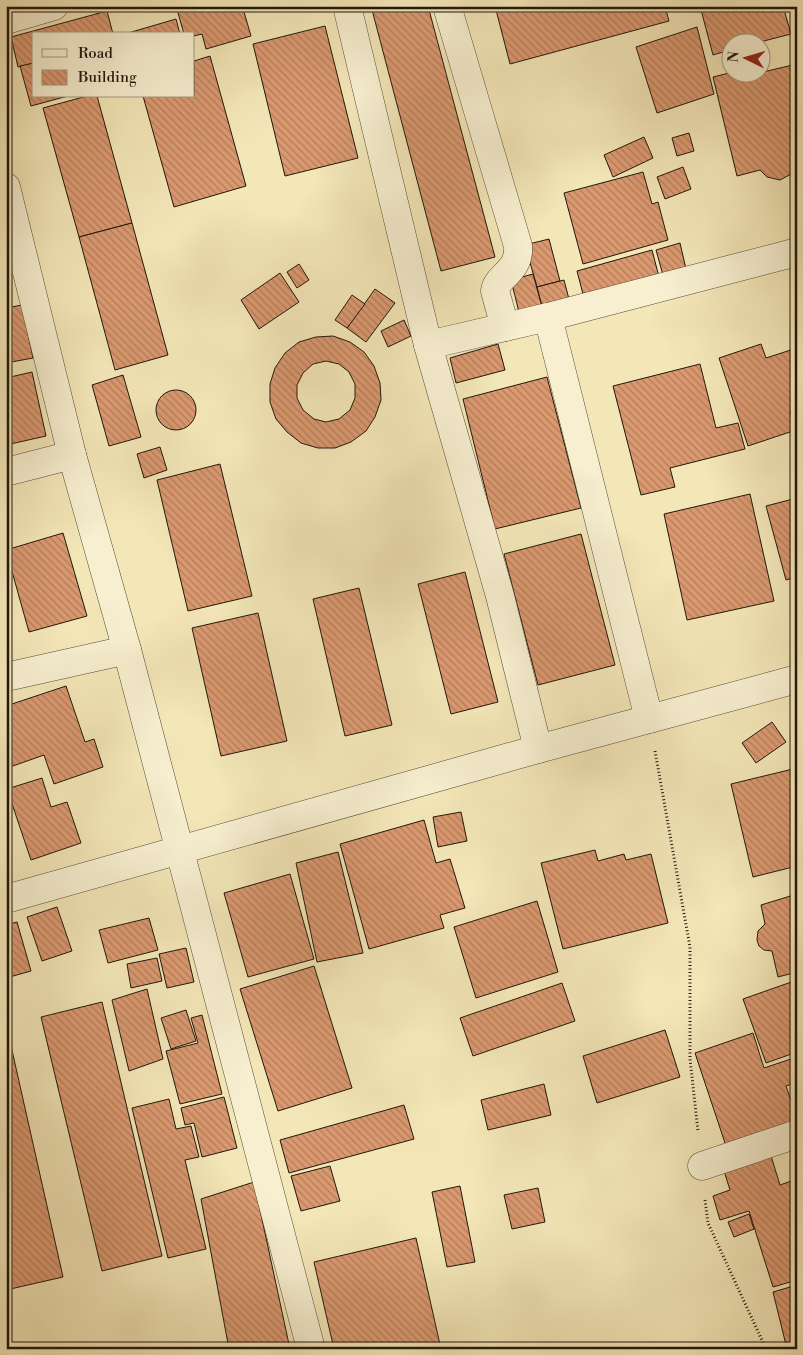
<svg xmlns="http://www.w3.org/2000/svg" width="803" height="1355" viewBox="0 0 803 1355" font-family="'Libre Bodoni',serif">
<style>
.building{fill:url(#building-back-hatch);stroke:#20170d;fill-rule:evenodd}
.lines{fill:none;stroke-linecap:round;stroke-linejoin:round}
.minor-casing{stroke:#554b38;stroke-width:29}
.path{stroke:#20170d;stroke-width:3;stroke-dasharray:1 2.5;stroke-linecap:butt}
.minor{stroke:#f7efd0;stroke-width:28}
</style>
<defs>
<pattern id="building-back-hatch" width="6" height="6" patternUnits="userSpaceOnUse" patternTransform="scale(1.25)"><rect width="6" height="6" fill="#db9970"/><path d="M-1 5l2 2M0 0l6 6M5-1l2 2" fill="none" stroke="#b17c5a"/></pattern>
</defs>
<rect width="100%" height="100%" fill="#f3e6b7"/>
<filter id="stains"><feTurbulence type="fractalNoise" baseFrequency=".004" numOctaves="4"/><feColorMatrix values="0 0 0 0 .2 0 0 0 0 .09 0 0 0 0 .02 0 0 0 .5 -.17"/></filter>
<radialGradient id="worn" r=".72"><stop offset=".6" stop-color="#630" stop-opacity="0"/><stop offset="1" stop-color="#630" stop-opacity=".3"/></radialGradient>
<g class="building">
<polygon points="176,6 249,6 250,10 244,12 251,36 206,49 202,34 194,36 194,34 184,34"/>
<polygon points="371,6 428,6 495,257 441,271"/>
<polygon points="495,6 665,6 669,21 510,64"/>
<polygon points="700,6 783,6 791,34 760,42 730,42 730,50 713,55"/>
<polygon points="107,11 113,34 34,34 34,63 18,67 11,37"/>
<polygon points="176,19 180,34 128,34 128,33"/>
<polygon points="325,26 358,158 285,176 253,44"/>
<polygon points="697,27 714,94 657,113 636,47"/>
<polygon points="210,56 246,186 174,207 143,96 194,96 194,61"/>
<polygon points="34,63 34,96 68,96 31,106 20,66"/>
<polygon points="797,64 797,166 793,173 780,180 767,177 760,170 737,176 713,77 733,72 745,72 746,76"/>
<polygon points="87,96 97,96 132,223 79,237 43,108"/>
<polygon points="689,133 694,151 677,156 672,138"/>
<polygon points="644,137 653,158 613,177 604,155"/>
<polygon points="683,167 691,189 665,199 657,177"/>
<polygon points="643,172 652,204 658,202 668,240 583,264 564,193"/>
<polygon points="132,223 168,355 115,370 79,237"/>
<polygon points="549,239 560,281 537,287 525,245"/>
<polygon points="680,243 686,269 663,275 656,250"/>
<polygon points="652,250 659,277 584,298 577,271"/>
<polygon points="299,264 309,280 297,288 287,272"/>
<polygon points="280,273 299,302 259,329 241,300"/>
<polygon points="533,274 543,310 520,316 511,280"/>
<polygon points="564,280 570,303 543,310 537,287"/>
<polygon points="375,289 395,303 366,342 347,328"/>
<polygon points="352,295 365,304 347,328 335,320"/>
<polygon points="22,305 33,358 6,363 6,308"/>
<polygon points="404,320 411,336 388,347 381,331"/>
<path d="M333,336l17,6 14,10 10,14 6,17 1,17 -6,17 -9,14 -15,11 -16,6h-17l-17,-5 -14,-11 -11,-13 -6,-17v-18l5,-16 10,-15 14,-11 17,-5zM326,361l13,3 10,8 6,12v14l-5,12 -11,9 -13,3 -12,-3 -11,-9 -6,-12v-13l6,-12 10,-9z"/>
<polygon points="498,344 505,370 456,383 450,358"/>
<polygon points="761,344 766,358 797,348 797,409 790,411 796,430 748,446 719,358"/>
<polygon points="700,364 716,428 738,423 745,449 670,468 675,487 641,495 613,386"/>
<polygon points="32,372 46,436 6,445 6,378"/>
<polygon points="123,375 141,437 109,446 92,385"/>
<polygon points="547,377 581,508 495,529 463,399"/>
<circle cx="176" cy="410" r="20"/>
<polygon points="160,447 167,470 144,478 137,454"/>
<polygon points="220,464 252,596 188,611 157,480"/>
<polygon points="750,494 774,601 687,620 664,514"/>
<polygon points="797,498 797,577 786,580 766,506"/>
<polygon points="63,533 87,616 29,632 6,550"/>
<polygon points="581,534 615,665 538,685 504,554"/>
<polygon points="465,572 498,702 451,714 418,584"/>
<polygon points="359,588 392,725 345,736 313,599"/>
<polygon points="258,613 287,741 221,756 192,628"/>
<polygon points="66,686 85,742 94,739 103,767 54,784 44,755 10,767 6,757 6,737 8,736 6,732 6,706"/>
<polygon points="772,722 786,742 756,763 742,743"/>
<polygon points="797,768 797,866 753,877 731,784"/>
<polygon points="42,778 51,807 67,802 81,843 31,860 7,789"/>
<polygon points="461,812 467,841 438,847 433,817"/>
<polygon points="424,820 436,863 450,859 465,908 440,915 444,928 369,949 340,844"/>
<polygon points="6,844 10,857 6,858"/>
<polygon points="595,850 598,861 624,854 626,860 651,854 668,923 563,949 541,863"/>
<polygon points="338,852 363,953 317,962 296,863"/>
<polygon points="290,874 314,959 248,977 224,893"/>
<polygon points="797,894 797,972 778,977 772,951 764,950 759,946 757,940 758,931 765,924 761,905"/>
<polygon points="537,901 558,972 476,998 454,927"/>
<polygon points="57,907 72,951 42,961 27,917"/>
<polygon points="149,918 158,950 108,963 99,930"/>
<polygon points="17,922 31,971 6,978 6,925"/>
<polygon points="186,948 194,982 167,988 159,954"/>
<polygon points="157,958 162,981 131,988 127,964"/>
<polygon points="314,966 352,1088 278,1111 240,989"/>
<polygon points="797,980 797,1052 766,1063 743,999"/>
<polygon points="562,983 575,1021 473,1056 460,1018"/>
<polygon points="147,989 163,1059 129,1071 112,1000"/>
<polygon points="102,1002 162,1256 102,1271 41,1017"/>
<polygon points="186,1010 196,1041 171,1049 161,1018"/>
<polygon points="202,1015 222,1094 180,1104 166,1051 198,1043 191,1018"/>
<polygon points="665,1030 680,1077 597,1103 583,1056"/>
<polygon points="753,1033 764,1068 797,1057 797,1082 786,1086 797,1118 797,1129 728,1152 695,1053"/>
<polygon points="6,1037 9,1037 63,1277 6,1290"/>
<polygon points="544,1084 551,1115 488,1130 481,1100"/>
<polygon points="224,1097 237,1148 202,1157 194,1123 185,1125 181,1108"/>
<polygon points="169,1099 176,1129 191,1126 199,1157 185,1160 206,1249 168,1258 132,1108"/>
<polygon points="404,1105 414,1139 289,1173 280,1140"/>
<polygon points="771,1156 780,1185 797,1179 797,1280 773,1287 749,1211 720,1220 713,1196 730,1190 724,1171"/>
<polygon points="330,1166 340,1201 301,1211 291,1176"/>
<polygon points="254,1182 290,1349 229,1349 201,1199"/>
<polygon points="460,1186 475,1262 447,1267 432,1192"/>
<polygon points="538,1188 545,1222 512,1229 504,1195"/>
<polygon points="749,1214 754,1229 734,1237 728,1222"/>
<polygon points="416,1238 441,1349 334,1349 314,1262"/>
<polygon points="797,1285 797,1349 787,1349 773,1292"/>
<polygon points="673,1343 675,1349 653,1349"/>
</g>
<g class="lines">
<defs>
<g id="minor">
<polyline points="347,6 428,345 500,596 538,749"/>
<path d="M447,6l71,240c2,26 -21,29 -23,45l10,36"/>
<polyline points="6,20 54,6"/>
<polyline points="6,187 72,455 127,650 311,1349"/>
<polyline points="548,317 649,719"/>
<polyline points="428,345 548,317 797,252"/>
<polyline points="6,472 72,455"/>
<polyline points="6,677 127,650"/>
<polyline points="6,899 538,749 797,679"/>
<polyline points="702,1166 797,1134"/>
</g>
</defs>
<use href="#minor" class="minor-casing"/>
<g class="path">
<polyline points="655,751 690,947 690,1059 698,1131"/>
<polyline points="705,1200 708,1223 766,1349"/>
</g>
<use href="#minor" class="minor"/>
</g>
<rect width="803" height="1355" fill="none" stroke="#f3e6b7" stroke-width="25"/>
<rect x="8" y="8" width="788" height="1340" fill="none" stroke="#20170d" stroke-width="2.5"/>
<rect x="12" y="12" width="778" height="1330" fill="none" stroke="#20170d"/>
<rect x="32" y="32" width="162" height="65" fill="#f7efd0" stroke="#a19982"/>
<rect x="42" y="49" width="25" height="8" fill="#f7efd0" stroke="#a19982"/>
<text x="78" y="58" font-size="15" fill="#20170d">Road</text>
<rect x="42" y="70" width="25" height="15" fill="url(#building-back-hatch)" stroke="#a19982"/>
<text x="78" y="82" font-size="15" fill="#20170d">Building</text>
<g transform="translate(746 58) rotate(275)"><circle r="24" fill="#f7efd0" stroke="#a19982"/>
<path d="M0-4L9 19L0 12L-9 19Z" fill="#8f2418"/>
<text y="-8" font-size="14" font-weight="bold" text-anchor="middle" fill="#20170d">N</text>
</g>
<rect width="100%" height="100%" filter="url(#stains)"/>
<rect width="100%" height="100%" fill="url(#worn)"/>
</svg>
